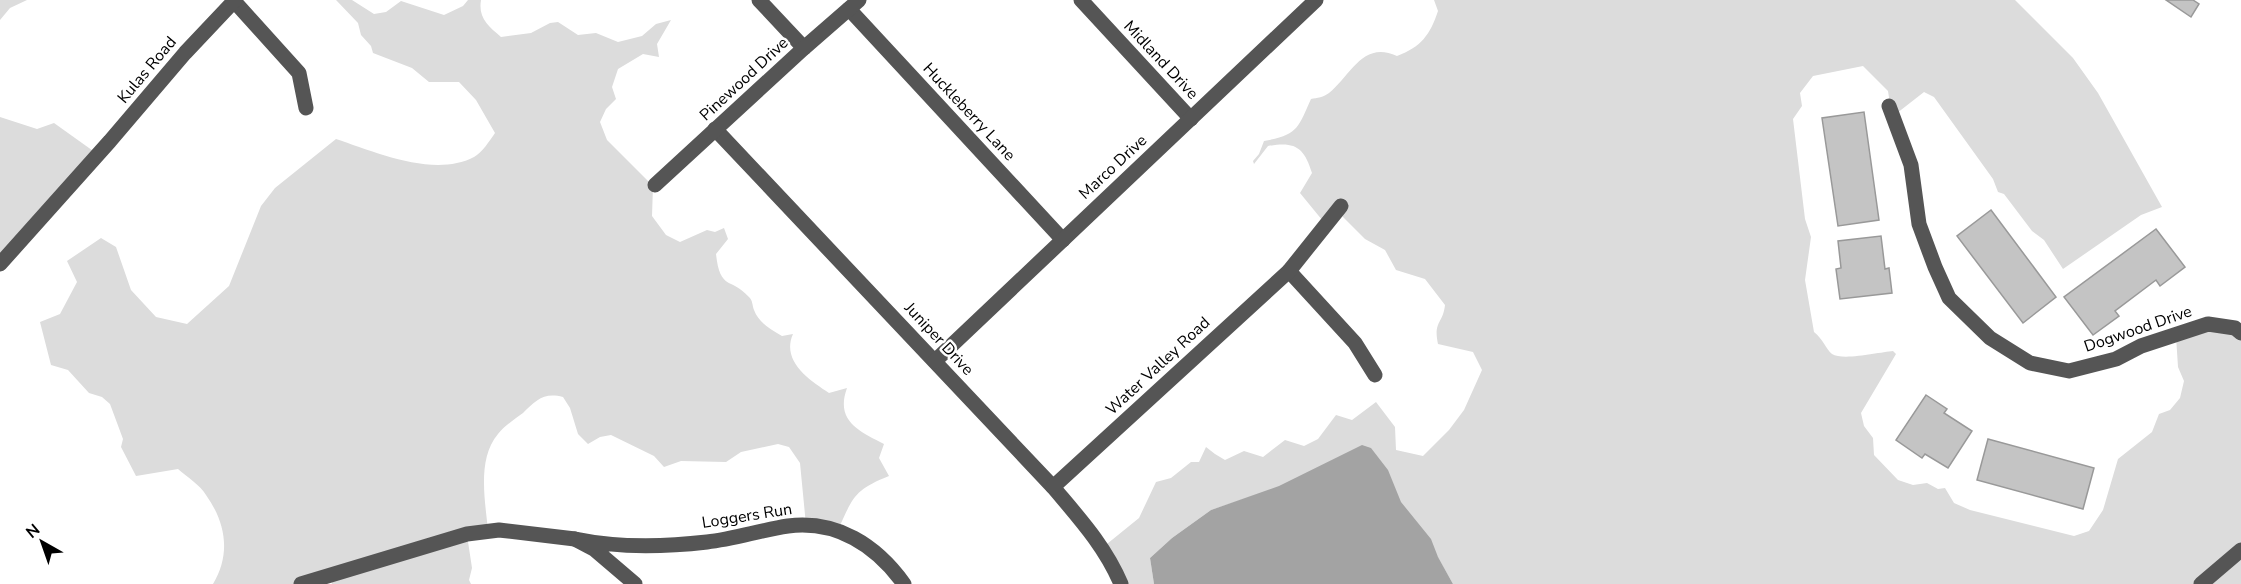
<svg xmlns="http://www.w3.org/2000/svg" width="2241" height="584" viewBox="0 0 2241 584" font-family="'Nunito Sans',sans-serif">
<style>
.green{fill:#dcdcdc}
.water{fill:#a3a3a3}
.building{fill:#c4c4c4;stroke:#999;stroke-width:1.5}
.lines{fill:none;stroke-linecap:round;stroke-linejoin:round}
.minor{stroke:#555;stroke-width:15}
.labels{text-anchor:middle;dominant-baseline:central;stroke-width:5;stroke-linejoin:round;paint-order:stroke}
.street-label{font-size:16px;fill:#000;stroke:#fff}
</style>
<rect width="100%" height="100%" fill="#fff"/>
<g class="green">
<polygon points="0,0 27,0 10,8 0,20"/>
<path d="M336,0h16l22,14 12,-2 15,-11 43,14 19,-9 5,-6h13c-3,18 7,26 20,37l30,-4 19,-10 8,-1 20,13 18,-2 22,9 24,-6 14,-12 15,-4 -14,24 2,13 -16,-3 -25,15 -6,18 4,12 -10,10 -6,13 7,18 46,46 -1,30 14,19 14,7 27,-12 8,2 9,-4 4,11 -12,15c4,37 15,23 33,43 4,4 3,8 5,13 5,13 16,19 28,26l11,-2c-12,27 16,46 36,59l18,-5c-12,33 12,43 37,56l-5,14 10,18c-35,14 -36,21 -51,54l-32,-5 -6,-62 -11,-16 -11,-3 -37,8 -15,10 -45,-1 -17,6 -10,-11 -43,-21 -11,2 -12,7 -10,-10 -8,-26 -7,-11c-19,-5 -27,3 -40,16 -8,6 -19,13 -25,21 -21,25 -13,66 -10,96l-21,5 5,33 -3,12 2,4h-139l-3,-9 -33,9h-83c18,-30 13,-61 -7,-89 -6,-10 -19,-18 -28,-26l-42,7 -15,-29 2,-8 -13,-35 -8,-7 -13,-4 -21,-23 -17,-5 -11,-43 20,-8 17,-32 -10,-21 34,-23 15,9 15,43 25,27 31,7 42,-38 32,-80 14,-18 61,-49c39,13 98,39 138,18 8,-4 16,-17 21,-24l-19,-33 -17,-18h-30l-17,-14 -39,-15 -2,-7 -10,-11 -3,-12z"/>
<path d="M1434,0h581l58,58 25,35 64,114 -21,8 -78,54 -19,-29 -12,-9 -28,-37 -6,-2 -5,-13 -59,-82 -10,-5 -32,25 -4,-26 -25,-25 -50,10 -13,17 2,13 -9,13 12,100 6,18 -6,43 9,52c9,7 12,17 18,22 11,7 48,-2 61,-3l3,3 -35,59 3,13 9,12 1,17 24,25 15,5 14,-2 11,6 7,-1 9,15 16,7 104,26 15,-5 14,-21 15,-51 34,-27 7,-18 11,-4 10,-12 4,-17 -6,-14 -2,-31 27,-6 38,4v250h-788l-29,-51 -156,-42 -57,19 -39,28 -22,20 4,26h-33l-19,-36 37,-30 17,-36 15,-4 20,-16h8l7,-15 9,7 10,6 19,-9 19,6 22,-17 19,6 14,-7 18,-24 16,5 24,-18 19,25 1,23 27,6 26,-26 15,-20 18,-40 -9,-18 -35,-8c-5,-23 5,-20 7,-39l-20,-26 -29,-9 -11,-20 -20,-11 -23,-23 -15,10 -27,-33 12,-20c-8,-26 -17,-32 -44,-27l-14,18 -1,-3 6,-7 5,-13c34,-6 34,-13 47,-42 6,-1 13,-2 18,-6 22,-18 34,-53 68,-37 24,-9 33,-21 41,-45z"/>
<polygon points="0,117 37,129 54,123 96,153 0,261"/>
</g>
<polygon class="water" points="1362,445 1371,448 1388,470 1401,502 1431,539 1438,557 1453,584 1154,584 1150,558 1172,538 1211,510 1279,486"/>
<g class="building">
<polygon points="2166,0 2193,0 2199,4 2191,17"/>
<polygon points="1864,112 1879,220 1838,226 1822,118"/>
<polygon points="1991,210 2056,297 2023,323 1957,236"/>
<polygon points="2156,229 2185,267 2160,286 2156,280 2115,311 2119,316 2093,335 2064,297"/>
<polygon points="1881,236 1885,269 1889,268 1892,293 1840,299 1836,269 1841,268 1838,241"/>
<polygon points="1926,395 1947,409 1944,413 1972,431 1948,468 1925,454 1922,458 1896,440"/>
<polygon points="1988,439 2094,468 2083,509 1977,480"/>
</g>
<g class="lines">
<g class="minor">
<polyline points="759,0 804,48"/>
<polyline points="1081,0 1191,119"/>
<polyline points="234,1 299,73 306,108"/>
<polyline points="849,9 1063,240"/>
<polyline points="1889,106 1911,165 1919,224 1935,267 1949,298 1990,338 2030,363 2069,371 2116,359 2141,346 2208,324 2235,328 2241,333"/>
<path d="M715,129l338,358c26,31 52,59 68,97"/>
<polyline points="655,185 804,48 859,0"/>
<polyline points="0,264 110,141 185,53 235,0"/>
<polyline points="1289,271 1355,343 1375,375"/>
<polyline points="935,361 1316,0"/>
<polyline points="1053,487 1289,271 1341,206"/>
<polyline points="301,584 467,534 499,530 575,539"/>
<path d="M635,584l-41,-35 -19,-10c43,9 88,8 132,3 27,-3 54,-12 81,-16 49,-6 88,19 116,58"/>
<polyline points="2201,584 2241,550"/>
</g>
</g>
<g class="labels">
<g class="street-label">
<text transform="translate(1161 60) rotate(47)">Midland Drive</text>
<text transform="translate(147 70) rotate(-50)">Kulas Road</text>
<text transform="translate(744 79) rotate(-43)">Pinewood Drive</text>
<text transform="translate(969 112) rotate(47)">Huckleberry Lane</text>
<text transform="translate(1113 167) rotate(-43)">Marco Drive</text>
<text transform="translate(2138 329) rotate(-19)">Dogwood Drive</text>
<text transform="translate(939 339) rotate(47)">Juniper Drive</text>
<text transform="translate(1158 366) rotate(-43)">Water Valley Road</text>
<text transform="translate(747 516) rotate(-9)">Loggers Run</text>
</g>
</g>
<g transform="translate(42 542) rotate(320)" stroke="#ffffff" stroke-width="4.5" paint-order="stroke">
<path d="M0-4.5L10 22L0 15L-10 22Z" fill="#000000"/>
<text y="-9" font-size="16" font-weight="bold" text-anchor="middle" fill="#000000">N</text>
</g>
</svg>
